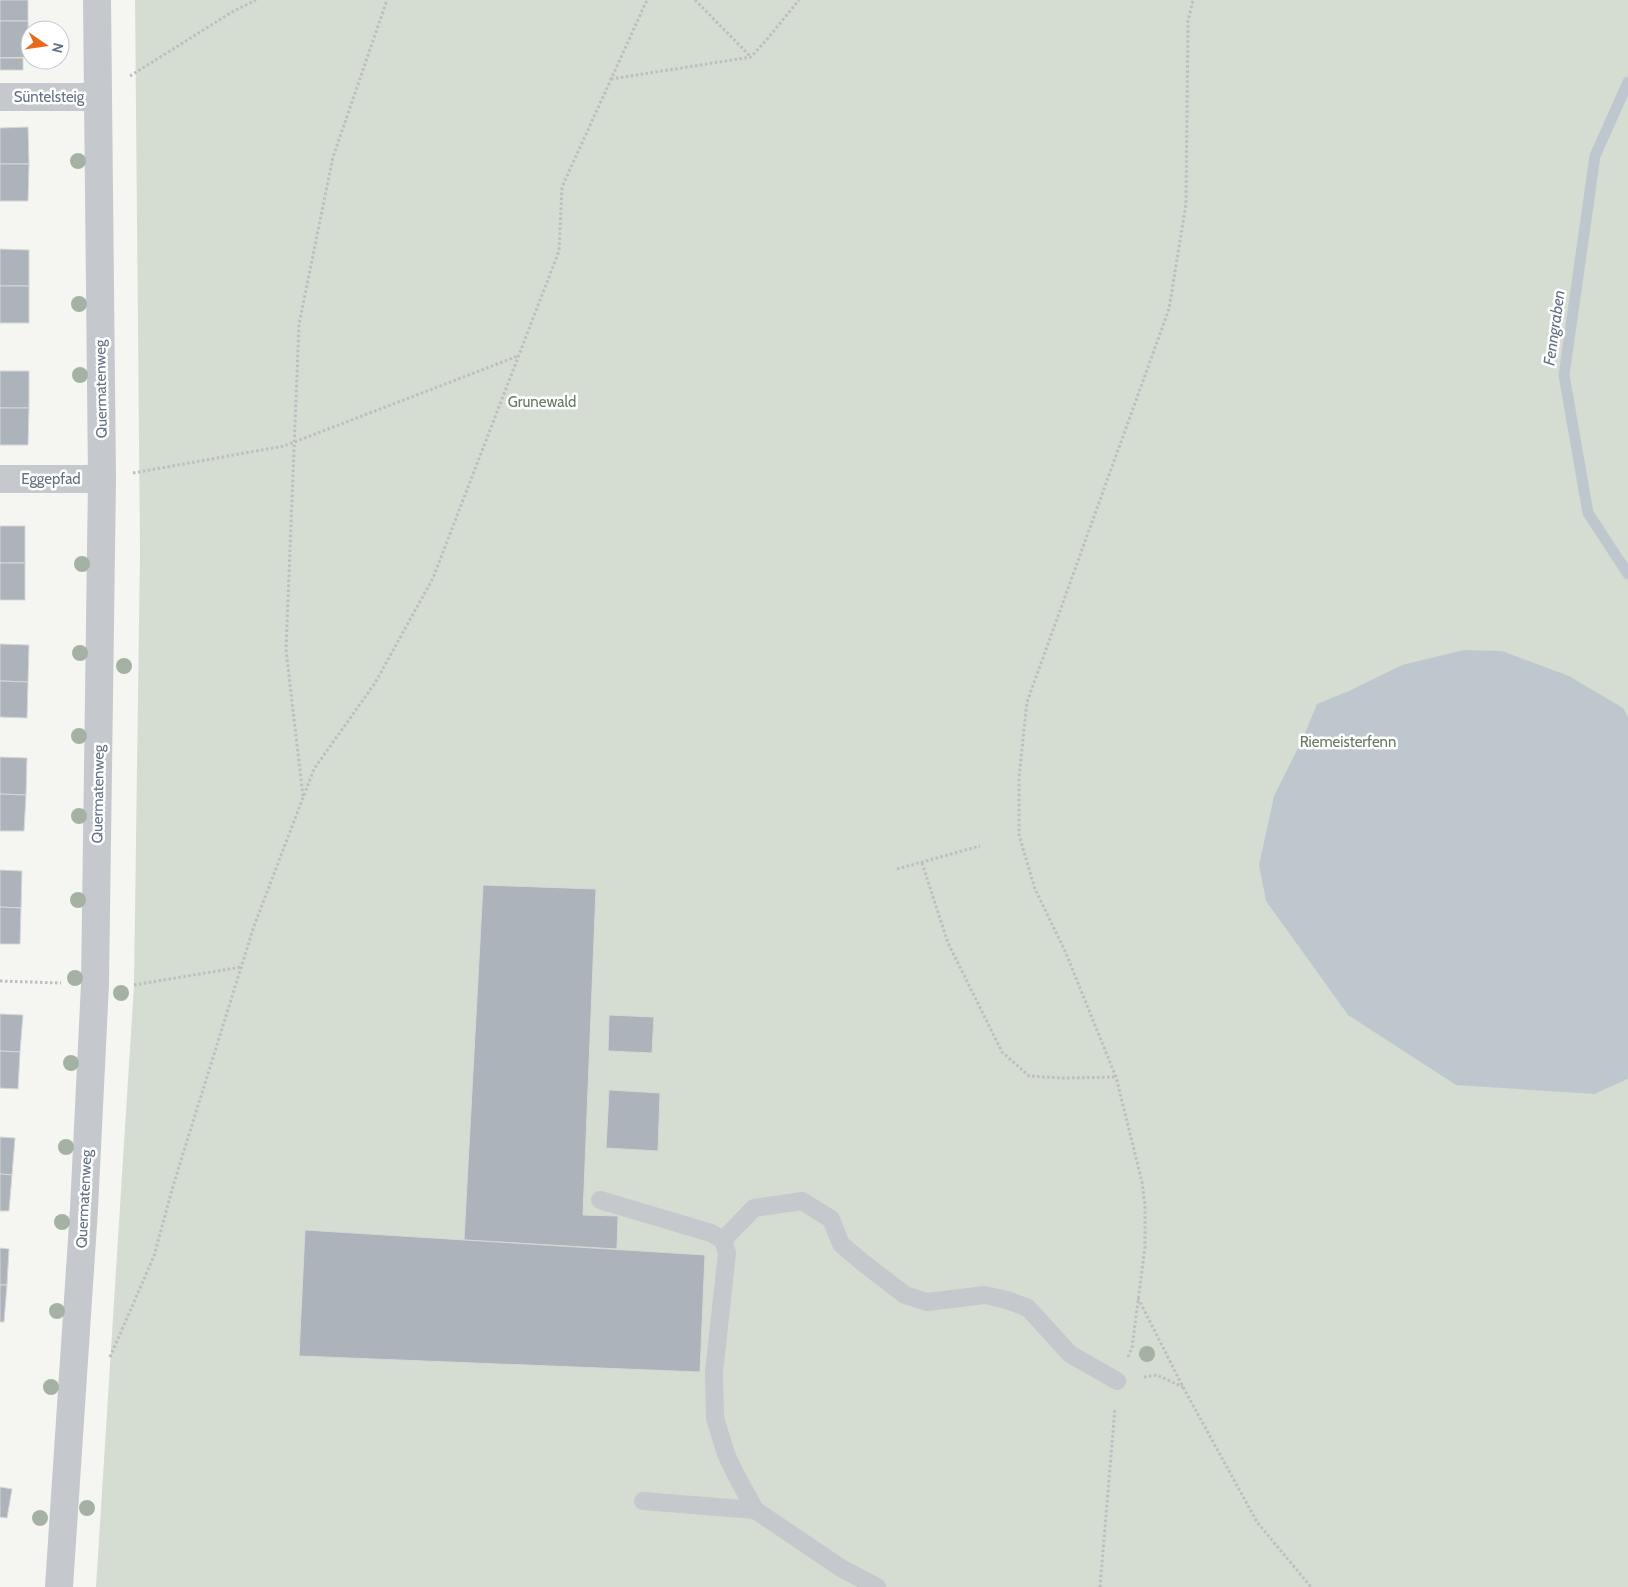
<svg xmlns="http://www.w3.org/2000/svg" width="1628" height="1587" viewBox="0 0 1628 1587" font-family="Cabin,sans-serif">
<style>
.green{fill:#d5ddd3}
.water{fill:#bec7ce}
.lines{fill:none;stroke-linecap:round;stroke-linejoin:round}
.stream{stroke:#bec7ce;stroke-width:11}
.building{fill:#adb3ba;stroke:#d7d7d5}
.path{stroke:#bcbec1;stroke-width:3;stroke-dasharray:2.5 2.5;stroke-linecap:butt}
.lane{stroke:#c5c8cc;stroke-width:18}
.street{stroke:#c5c8cc;stroke-width:28}
.tree{fill:#a5b2a3}
.labels{text-anchor:middle;dominant-baseline:central;stroke-width:5;stroke-linejoin:round;paint-order:stroke}
.street-label{font-size:15px;fill:#637184;stroke:#fff}
.park-label{font-size:15px;fill:#647b62;stroke:#fff}
.water-label{font-size:16px;font-style:italic;fill:#5f7381;stroke:#fff}
</style>
<rect width="100%" height="100%" fill="#f5f6f2"/>
<polygon class="green" points="135,0 1628,0 1628,1587 96,1587 134,985 140,551"/>
<polygon class="water" points="1464,650 1502,651 1569,676 1623,708 1628,717 1628,1079 1594,1094 1456,1085 1348,1015 1266,901 1259,865 1274,796 1303,738 1317,704 1351,690 1402,665"/>
<g class="lines">
<polyline class="stream" points="1628,82 1595,156 1564,375 1588,513 1628,574"/>
</g>
<g class="building">
<rect x="0" y="0" width="28" height="21"/>
<polygon points="0,21 28,21 29,57 0,58"/>
<rect x="0" y="58" width="23" height="12"/>
<polygon points="28,127 29,164 0,164 0,128"/>
<polygon points="0,164 29,164 28,201 0,201"/>
<polygon points="0,249 29,250 29,286 0,286"/>
<rect x="0" y="286" width="29" height="37"/>
<rect x="0" y="371" width="29" height="37"/>
<polygon points="0,408 29,408 28,445 0,445"/>
<rect x="0" y="526" width="25" height="37"/>
<rect x="0" y="563" width="25" height="37"/>
<polygon points="0,644 29,645 28,682 0,681"/>
<polygon points="0,681 28,682 27,718 0,717"/>
<polygon points="0,757 27,758 26,795 0,794"/>
<polygon points="0,794 26,795 24,831 0,831"/>
<polygon points="0,870 22,871 21,908 0,907"/>
<polygon points="483,885 596,889 583,1215 618,1216 617,1249 464,1240"/>
<polygon points="0,907 21,908 20,944 0,944"/>
<polygon points="0,1014 23,1015 20,1052 0,1051"/>
<polygon points="609,1015 654,1017 652,1053 608,1051"/>
<polygon points="0,1051 20,1052 18,1089 0,1088"/>
<polygon points="609,1090 660,1093 658,1151 606,1148"/>
<polygon points="0,1137 15,1138 12,1175 0,1174"/>
<polygon points="0,1174 12,1175 9,1211 0,1211"/>
<polygon points="305,1230 705,1255 700,1372 299,1356"/>
<polygon points="0,1248 9,1249 7,1285 0,1285"/>
<polygon points="0,1285 7,1285 4,1322 0,1322"/>
<polygon points="0,1487 12,1489 7,1518 0,1517"/>
</g>
<g class="lines">
<g class="path">
<polyline points="695,0 751,57"/>
<polyline points="130,76 232,12 256,0"/>
<polyline points="611,79 751,57 768,38 799,0"/>
<polyline points="133,473 284,446 518,356"/>
<polyline points="303,796 286,650 299,324 333,157 387,0"/>
<polyline points="922,863 948,943 1002,1052 1029,1076 1063,1078 1116,1077"/>
<polyline points="897,869 980,846"/>
<polyline points="0,981 61,983"/>
<polyline points="134,985 241,967"/>
<polyline points="1138,1298 1183,1387 1257,1522 1311,1587"/>
<polyline points="110,1357 154,1256 173,1186 254,926 314,769 375,683 433,578 559,251 562,187 647,0"/>
<polyline points="1128,1357 1132,1348 1145,1247 1145,1205 1142,1182 1116,1077 1065,951 1035,889 1019,835 1019,777 1027,702 1169,309 1186,204 1188,21 1193,0"/>
<polyline points="1144,1377 1157,1375 1183,1387"/>
<polyline points="1100,1587 1115,1408"/>
</g>
<g class="lane">
<polyline points="600,1200 711,1233 723,1240 727,1253 714,1372 715,1418 726,1454 735,1473 755,1510 841,1568 877,1587"/>
<polyline points="723,1240 754,1208 802,1201 831,1219 841,1244 862,1262 905,1295 927,1302 985,1295 1007,1300 1028,1308 1070,1354 1117,1381"/>
<polyline points="643,1501 755,1510"/>
</g>
<g class="street">
<polyline points="0,97 98,97"/>
<polyline points="0,479 102,479"/>
<polyline points="59,1587 84,1209 95,984 102,479 97,0"/>
</g>
</g>
<g class="tree">
<circle cx="78" cy="161" r="8"/>
<circle cx="79" cy="304" r="8"/>
<circle cx="80" cy="375" r="8"/>
<circle cx="82" cy="564" r="8"/>
<circle cx="80" cy="653" r="8"/>
<circle cx="124" cy="666" r="8"/>
<circle cx="79" cy="736" r="8"/>
<circle cx="79" cy="816" r="8"/>
<circle cx="78" cy="900" r="8"/>
<circle cx="75" cy="978" r="8"/>
<circle cx="121" cy="993" r="8"/>
<circle cx="71" cy="1063" r="8"/>
<circle cx="66" cy="1147" r="8"/>
<circle cx="62" cy="1222" r="8"/>
<circle cx="57" cy="1311" r="8"/>
<circle cx="1147" cy="1354" r="8"/>
<circle cx="51" cy="1387" r="8"/>
<circle cx="87" cy="1508" r="8"/>
<circle cx="40" cy="1518" r="8"/>
</g>
<g class="labels">
<g class="street-label">
<text x="49" y="97">Süntelsteig</text>
<text transform="translate(101 389) rotate(-91)">Quermatenweg</text>
<text x="51" y="479">Eggepfad</text>
<text transform="translate(98 794) rotate(-89)">Quermatenweg</text>
<text transform="translate(84 1199) rotate(-87)">Quermatenweg</text>
</g>
<g class="park-label">
<text x="542" y="402">Grunewald</text>
<text x="1348" y="742">Riemeisterfenn</text>
</g>
<g class="water-label">
<text transform="translate(1554 328) rotate(-82)">Fenngraben</text>
</g>
</g>
<g transform="translate(45 45) rotate(103)"><circle r="24" fill="#ffffff" stroke="#c1c6ce"/>
<path d="M0-4L9 19L0 12L-9 19Z" fill="#ea6a1d"/>
<text y="-8" font-size="14" font-weight="bold" text-anchor="middle" fill="#637184">N</text>
</g>
</svg>
